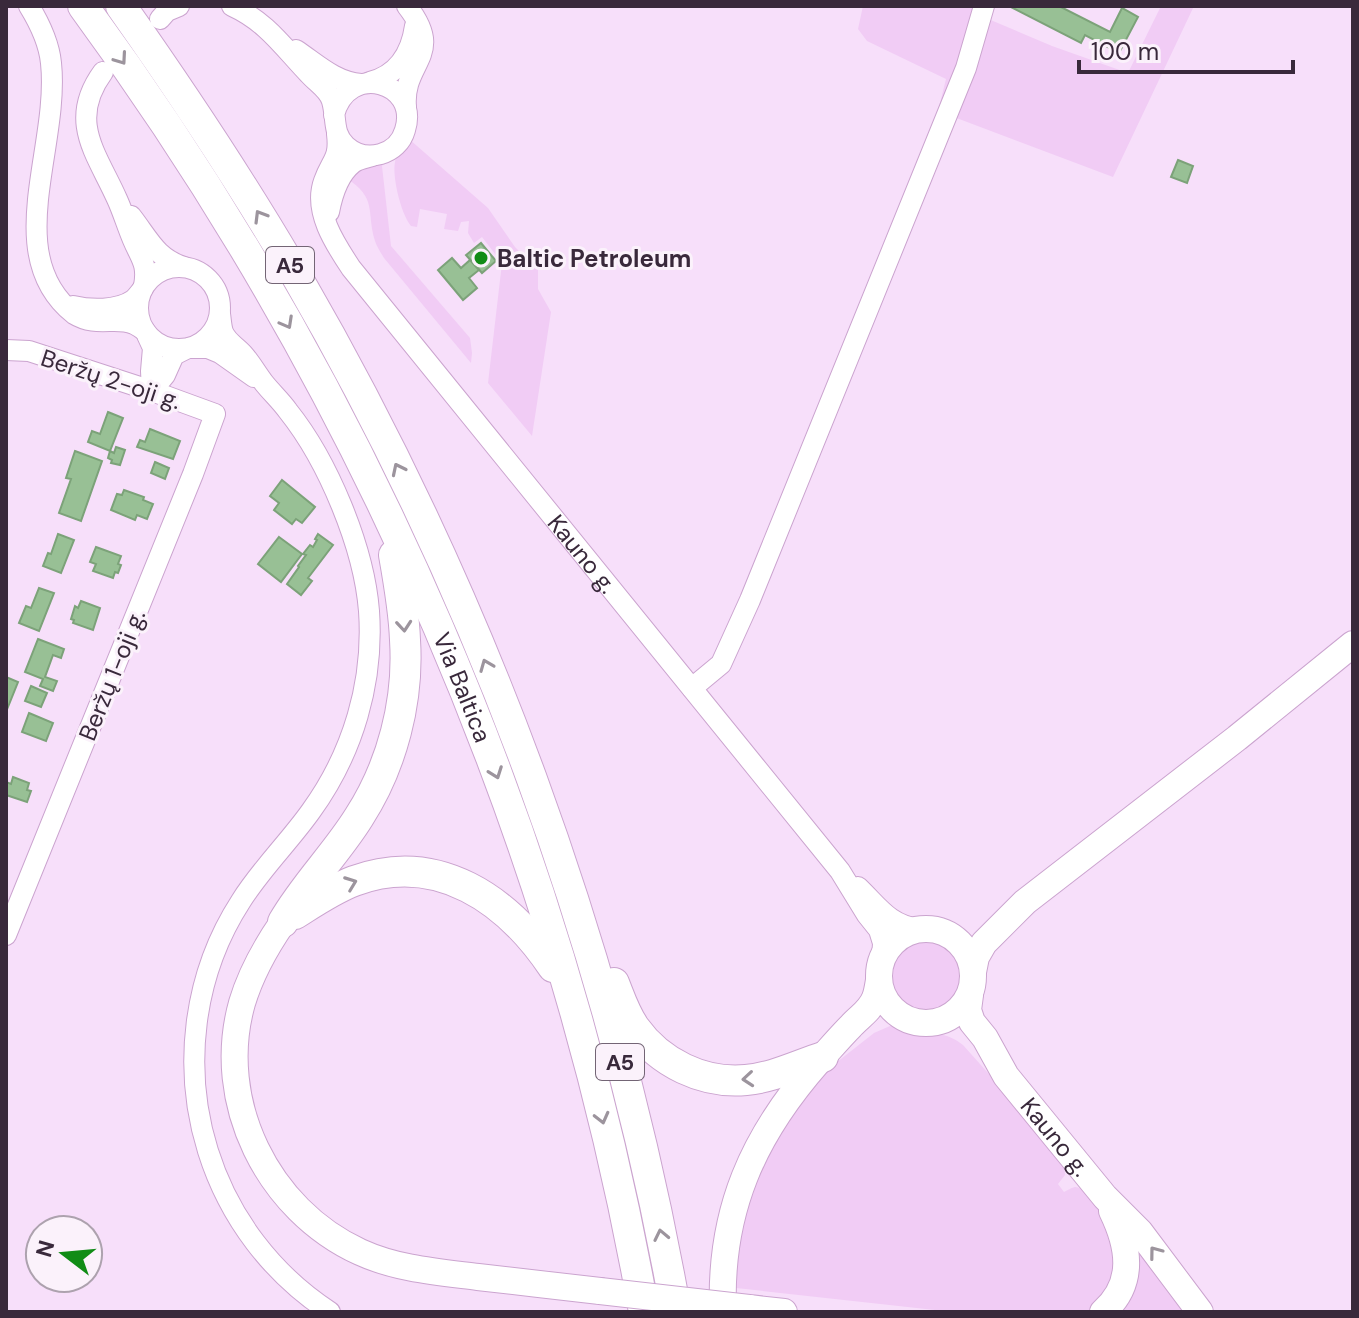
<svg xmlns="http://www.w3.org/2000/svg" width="1359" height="1318" viewBox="0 0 1359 1318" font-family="'DM Sans',sans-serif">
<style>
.green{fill:#f1ccf5}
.building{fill:#98c095;stroke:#7ca279;stroke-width:2}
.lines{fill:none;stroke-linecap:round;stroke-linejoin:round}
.minor-casing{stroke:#cba4cf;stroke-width:22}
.major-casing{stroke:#cba4cf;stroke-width:28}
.highway-casing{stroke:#cba4cf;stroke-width:32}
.minor{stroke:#fff;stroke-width:20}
.major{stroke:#fff;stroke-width:26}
.highway{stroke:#fff;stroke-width:30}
.major-bridge-casing{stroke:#cba4cf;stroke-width:28;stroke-linecap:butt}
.major-bridge{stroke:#fff;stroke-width:26}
.oneway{stroke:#9c949d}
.poi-dot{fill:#118c16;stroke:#fbf2fb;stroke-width:3}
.labels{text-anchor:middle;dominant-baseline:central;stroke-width:6;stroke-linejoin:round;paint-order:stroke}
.shield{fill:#fbf2fb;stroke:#736575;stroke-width:2}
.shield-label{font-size:22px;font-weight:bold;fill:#39293b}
.poi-label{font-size:24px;font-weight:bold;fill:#39293b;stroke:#fbf2fb;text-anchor:start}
.street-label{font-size:24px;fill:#39293b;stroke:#fbf2fb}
</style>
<rect width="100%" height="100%" fill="#f7dffa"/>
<g class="green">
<polygon points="863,6 975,6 974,13 1052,46 1128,73 1161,6 1194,6 1113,177 938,111 946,79 867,41 858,29"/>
<path d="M409,139l79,69 27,39 23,23v19l13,23 -19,124 -44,-53 14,-120 -20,-26 -8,6 -6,-10 1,-12 -8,1 -3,9 -14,-2 3,-15 -27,-5 -3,18 -6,-1c-10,-12 -19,-49 -16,-64 1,-8 9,-16 14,-23z"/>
<path d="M386,156l-4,10 1,9 8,71 79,92 2,15 -1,10 -87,-105c-3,-5 -7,-11 -9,-17 -9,-29 3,-43 -29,-63l7,-8z"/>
<circle cx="926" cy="976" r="39"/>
<path d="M890,1026c11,-1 18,4 28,5 18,3 30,2 45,14l42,47 59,72 1,11 -7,9 6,8c2,-1 9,-5 11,-5 13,-1 38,42 39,54 1,8 2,30 0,38 -3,11 -18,26 -27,33h-134l-217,-24 1,-42 23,-83 52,-78 20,-19 42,-33z"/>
<polygon points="1129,1232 1188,1312 1113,1312"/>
</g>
<g class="building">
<polygon points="1009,6 1059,6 1110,32 1122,8 1138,17 1119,53 1085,35 1081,43"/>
<polygon points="1178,160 1193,166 1187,183 1171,177"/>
<polygon points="481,243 496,261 482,273 466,255"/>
<polygon points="452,258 461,268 470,260 479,270 469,278 477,288 463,300 438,270"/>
<polygon points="108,412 123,418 110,451 88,442 92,431 100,434"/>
<polygon points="150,429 180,441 173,459 137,447 140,440 145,442"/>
<polygon points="116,447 125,450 120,465 111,463 112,460 108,458 110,451 114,453"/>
<polygon points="75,451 102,461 81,521 59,513 71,479 66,478"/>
<polygon points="155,462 169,468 165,479 151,473"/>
<polygon points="282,480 315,507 302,523 296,519 292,524 274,510 279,503 270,496"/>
<polygon points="124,490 144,497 143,500 153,504 147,519 137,515 135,520 111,510 117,494 122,495"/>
<polygon points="58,534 74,540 61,573 43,566 48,553 51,554"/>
<polygon points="318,534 333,545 308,578 312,581 301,595 287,584 299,567 298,566 306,555 303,554 310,545 313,547 317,540 315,539"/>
<polygon points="279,537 302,554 281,582 258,564"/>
<polygon points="96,547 121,556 118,564 121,565 118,573 115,572 113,578 93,571 96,564 90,562"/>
<polygon points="39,588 54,593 39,631 19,623 26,606 31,608"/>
<polygon points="81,601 100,608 93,630 73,623 74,620 71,619 75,606 78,608"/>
<polygon points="38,639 64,649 61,658 53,655 45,677 57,681 53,691 40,686 43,679 25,672"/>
<polygon points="6,677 18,682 6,712"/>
<polygon points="31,686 47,693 41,707 25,701"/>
<polygon points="29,713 53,723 46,741 22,732"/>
<polygon points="13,777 29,783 27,790 31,791 27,802 6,795 6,782 11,784"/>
</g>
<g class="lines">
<defs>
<g id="minor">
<path d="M29,6c11,18 20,36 22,57 9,85 -51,192 23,251 23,14 41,2 60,10 4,2 7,4 11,7"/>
<path d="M232,6c35,16 51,41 77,68 8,9 20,16 23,27 5,17 0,32 14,45 20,18 52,9 59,-16 15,-48 -57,-69 -71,-15"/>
<polyline points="160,19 167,11 179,6"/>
<path d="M296,50c21,14 39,32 65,34"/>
<path d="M103,72c-36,49 -6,82 14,127 6,13 10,27 16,41 8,19 15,24 11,46"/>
<path d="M370,82c28,-7 41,-28 45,-56"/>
<path d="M406,107c-4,-46 40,-51 1,-101"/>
<path id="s1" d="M337,134c3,25 -5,25 -13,47 -11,30 11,63 27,87l489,603 27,44 12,15 4,13 -1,17"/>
<path d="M329,212c3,-16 10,-38 24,-49 5,-4 13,-5 19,-7"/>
<path d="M131,216c18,23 25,42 53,51"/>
<circle cx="179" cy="308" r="41"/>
<path d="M73,306c17,4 44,5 60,-6 4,-3 6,-7 9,-10"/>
<path d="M220,314c1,6 1,12 3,18 4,10 13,14 20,22 8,9 14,20 21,29 8,10 17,18 24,28 40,50 76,136 81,200 5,71 -16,142 -58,200 -22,31 -50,58 -70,90 -48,74 -59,167 -33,250 21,67 64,123 122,161"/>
<polyline points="147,335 153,348 151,371 152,391"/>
<polyline points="190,348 208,348 220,353 254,377"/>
<polyline points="6,350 29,351 152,391 215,414 193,474 6,935"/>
<polyline points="152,391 165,375 174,355 186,349"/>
<polyline points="692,688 721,664 750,600 966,68 984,6"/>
<path d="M858,887c21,20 31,38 61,42"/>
</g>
<g id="major">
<path d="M283,922c-18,26 -32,51 -41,81 -28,99 26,207 118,249 37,17 78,20 118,25 41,5 81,9 122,14"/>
<circle cx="926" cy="976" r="47"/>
<polyline points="973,972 976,957 984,943 1025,902 1237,738 1353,644"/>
<path id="s2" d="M970,995l-2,15 4,12 13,16 21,38 99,121 35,35 60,80"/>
<polyline points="749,1308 784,1312"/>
<path d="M723,1312c-4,-101 30,-176 95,-250 11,-12 22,-25 33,-36 9,-10 19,-15 24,-28 2,-5 3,-12 4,-18"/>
<path d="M1103,1312c33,-29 26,-66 9,-101"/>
</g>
<g id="highway">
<path id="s3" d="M83,6c282,383 478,837 561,1306"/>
<path d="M121,6c62,88 122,178 176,271 184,317 315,674 379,1035"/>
<path d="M295,914c19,-12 38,-25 59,-33 84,-31 154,19 199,86"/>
<path d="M283,922c22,-38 53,-68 76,-105 33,-51 50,-116 46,-177 -1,-28 -6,-57 -11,-85"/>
<path d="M614,983c6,15 11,31 21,45 25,35 68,56 111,52 26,-2 52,-15 77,-23"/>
</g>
</defs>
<use href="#minor" class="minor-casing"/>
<use href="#major" class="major-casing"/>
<use href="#highway" class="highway-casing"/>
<use href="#minor" class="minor"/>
<use href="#major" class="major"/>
<use href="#highway" class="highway"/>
<defs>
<polyline id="major-bridge" points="600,1291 749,1308"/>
</defs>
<use href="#major-bridge" class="major-bridge-casing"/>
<use href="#major-bridge" class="major-bridge"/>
</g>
<defs><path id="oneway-chevron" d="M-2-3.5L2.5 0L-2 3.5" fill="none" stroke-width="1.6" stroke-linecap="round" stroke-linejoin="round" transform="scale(2)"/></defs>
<g class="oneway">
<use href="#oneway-chevron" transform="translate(121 59) rotate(55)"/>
<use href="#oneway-chevron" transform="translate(260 216) rotate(-121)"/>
<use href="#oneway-chevron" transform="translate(287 323) rotate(61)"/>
<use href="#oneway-chevron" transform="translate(398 469) rotate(-116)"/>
<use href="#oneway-chevron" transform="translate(404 626) rotate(85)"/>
<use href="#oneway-chevron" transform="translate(486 665) rotate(-112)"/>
<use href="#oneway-chevron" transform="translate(496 773) rotate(70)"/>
<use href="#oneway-chevron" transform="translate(351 883) rotate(-21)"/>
<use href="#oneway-chevron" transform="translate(748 1079) rotate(175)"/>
<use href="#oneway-chevron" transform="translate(602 1118) rotate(76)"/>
<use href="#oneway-chevron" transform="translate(661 1235) rotate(-102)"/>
<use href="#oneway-chevron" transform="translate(1155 1252) rotate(-127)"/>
</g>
<circle class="poi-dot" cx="481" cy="258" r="8"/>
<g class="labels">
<g class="shield">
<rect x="266" y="247" width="48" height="36" rx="6"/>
<rect x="596" y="1044" width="48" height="36" rx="6"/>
</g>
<g class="shield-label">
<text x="290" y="265">A5</text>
<text x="620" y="1062">A5</text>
</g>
<g class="poi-label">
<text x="497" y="258">Baltic Petroleum</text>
</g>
<g class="street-label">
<text transform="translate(111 379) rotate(18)">Beržų 2-oji g.</text>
<text stroke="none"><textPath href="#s1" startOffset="512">Kauno g.</textPath></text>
<text transform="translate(112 675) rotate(-68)">Beržų 1-oji g.</text>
<text stroke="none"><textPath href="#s3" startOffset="782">Via Baltica</textPath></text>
<text stroke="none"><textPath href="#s2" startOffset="170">Kauno g.</textPath></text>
</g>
</g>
<rect width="1359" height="1318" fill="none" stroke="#39293b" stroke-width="16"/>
<g transform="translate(64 1254) rotate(286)"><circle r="38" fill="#fbf2fb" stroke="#ada2ae" stroke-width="2"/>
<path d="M0-6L14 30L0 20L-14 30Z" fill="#118c16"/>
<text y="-12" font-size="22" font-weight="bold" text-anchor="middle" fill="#39293b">N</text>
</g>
<path d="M1079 60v12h214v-12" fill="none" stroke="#39293b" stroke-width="4"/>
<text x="1091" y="60" font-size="24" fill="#39293b" stroke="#fbf2fb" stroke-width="6" paint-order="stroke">100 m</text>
</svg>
